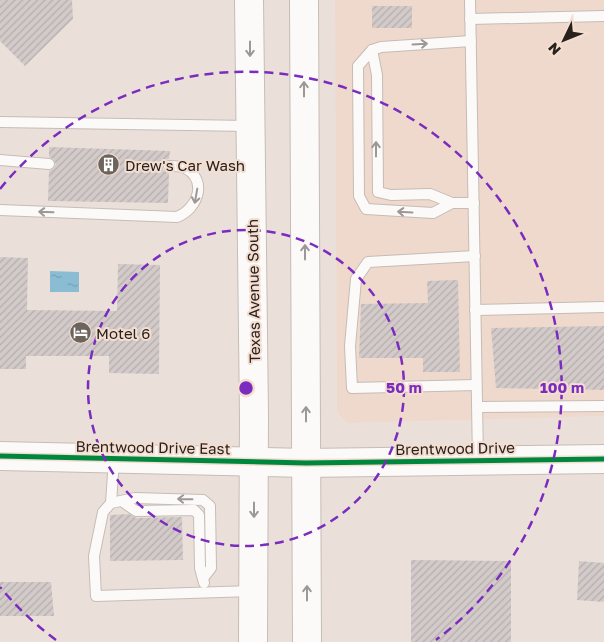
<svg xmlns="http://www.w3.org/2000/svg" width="604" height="642" viewBox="0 0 604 642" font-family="'Golos Text',sans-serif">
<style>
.built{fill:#eed9cc}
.water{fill:url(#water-ripples)}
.building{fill:url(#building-hatch)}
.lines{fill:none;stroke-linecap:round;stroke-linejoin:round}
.lane-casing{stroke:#c5bcb6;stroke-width:12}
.secondary-casing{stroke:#c5bcb6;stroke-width:30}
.primary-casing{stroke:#c5bcb6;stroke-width:30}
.lane{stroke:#fcfaf9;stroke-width:10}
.secondary{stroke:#fcfaf9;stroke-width:28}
.primary{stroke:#fcfaf9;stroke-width:28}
.cycleway-casing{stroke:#f3ded1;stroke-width:8}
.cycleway{stroke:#00873e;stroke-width:5}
.oneway{stroke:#9d9896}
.ring{fill:none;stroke:#7b2cbf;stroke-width:2.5;stroke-dasharray:9 6}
.labels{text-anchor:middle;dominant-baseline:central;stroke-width:4;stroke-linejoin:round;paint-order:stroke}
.poi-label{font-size:15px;fill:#29211c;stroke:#f3ded1;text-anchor:start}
.street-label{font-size:15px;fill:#29211c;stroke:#f3ded1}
.centre{fill:#7b2cbf;stroke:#f3ded1;stroke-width:2.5}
.ring-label{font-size:15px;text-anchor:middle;font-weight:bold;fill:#7b2cbf;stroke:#f3ded1;stroke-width:4;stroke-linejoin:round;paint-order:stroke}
</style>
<defs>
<pattern id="water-ripples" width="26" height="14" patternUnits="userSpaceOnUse" patternTransform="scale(1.25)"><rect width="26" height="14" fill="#8abcd3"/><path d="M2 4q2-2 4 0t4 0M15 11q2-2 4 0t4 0" fill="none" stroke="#77a1b5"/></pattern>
<pattern id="building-hatch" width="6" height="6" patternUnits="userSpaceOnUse" patternTransform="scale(1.25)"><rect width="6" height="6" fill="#d3cbca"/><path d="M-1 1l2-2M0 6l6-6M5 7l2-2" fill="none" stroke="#b5aead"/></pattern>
</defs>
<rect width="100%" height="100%" fill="#ebe0d9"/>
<polygon class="built" points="335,0 604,0 604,416 347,423 337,412"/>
<polygon class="water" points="50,271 79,272 79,292 50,292"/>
<g class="building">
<polygon points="0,0 72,0 73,19 25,66 0,41"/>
<rect x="372" y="6" width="40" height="22"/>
<polygon points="49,147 170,151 169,159 165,160 162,166 163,170 169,173 168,203 48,201 49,171 54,168 56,164 53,159 49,157"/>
<polygon points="0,257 28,258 27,310 117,311 118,264 160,265 159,374 109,373 109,356 26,356 26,369 0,369"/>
<polygon points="458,280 460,372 423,372 423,358 359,358 361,304 428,303 427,281"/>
<polygon points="604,326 604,390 496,388 491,328"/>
<polygon points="129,514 136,518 182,517 183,560 110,561 110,515"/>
<polygon points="411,560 511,561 511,642 411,642"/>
<polygon points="579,561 604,563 604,602 577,600"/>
<polygon points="0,582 51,582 54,616 0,616"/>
</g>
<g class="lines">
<defs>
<g id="lane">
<polyline points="470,0 478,459"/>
<polyline points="470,19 604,16"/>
<polyline points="372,50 377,75 378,192 391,195 430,194 452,203 474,203"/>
<polyline points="0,122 249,126"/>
<polyline points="0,160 49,164"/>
<polyline points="452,203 433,213 366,209 359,196 358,66 372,50 381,47 471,41"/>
<path d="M0,210l177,7c21,-8 31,-37 8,-49 -4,-2 -11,-2 -16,-2"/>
<polyline points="475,256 368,262 356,279 350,346 352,388 476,385"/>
<polyline points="475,310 604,307"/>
<polyline points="478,407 604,406"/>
<polyline points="114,459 111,503 103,512 94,556 96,596 252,591"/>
<polyline points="123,502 136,511 194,510 199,515 200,568 204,583"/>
<polyline points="111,503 135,498 203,500 210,506 211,568 204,577"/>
</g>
<polyline id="secondary" points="0,456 306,463 604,459"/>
<g id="primary">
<polyline points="249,0 254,417 253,642"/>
<polyline points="304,0 307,642"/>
</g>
</defs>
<use href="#lane" class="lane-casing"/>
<use href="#secondary" class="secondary-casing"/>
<use href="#primary" class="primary-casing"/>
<use href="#lane" class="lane"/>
<use href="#secondary" class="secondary"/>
<use href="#primary" class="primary"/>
<defs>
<polyline id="cycleway" points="0,456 306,463 604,459"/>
</defs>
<use href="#cycleway" class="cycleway-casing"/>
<use href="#cycleway" class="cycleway"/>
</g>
<defs><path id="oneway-shaft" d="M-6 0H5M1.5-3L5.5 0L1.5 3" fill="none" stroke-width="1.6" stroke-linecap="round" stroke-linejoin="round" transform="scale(1.25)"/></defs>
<g class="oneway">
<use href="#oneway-shaft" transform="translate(420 44) rotate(-3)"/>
<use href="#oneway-shaft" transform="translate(250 49) rotate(90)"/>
<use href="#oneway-shaft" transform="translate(304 89) rotate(-90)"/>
<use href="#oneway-shaft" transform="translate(376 149) rotate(-90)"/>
<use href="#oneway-shaft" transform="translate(196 196) rotate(100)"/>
<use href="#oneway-shaft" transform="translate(46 212) rotate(-178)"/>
<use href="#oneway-shaft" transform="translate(405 212) rotate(-177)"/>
<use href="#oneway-shaft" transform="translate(305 252) rotate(-90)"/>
<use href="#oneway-shaft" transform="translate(306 414) rotate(-90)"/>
<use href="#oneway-shaft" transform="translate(185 499) rotate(-179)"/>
<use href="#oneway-shaft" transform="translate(254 510) rotate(90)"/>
<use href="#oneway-shaft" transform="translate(307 593) rotate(-90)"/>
</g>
<g class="ring">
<circle cx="246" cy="388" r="158"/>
<path d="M56 640A316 316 0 0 1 0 587M0 189A316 316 0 1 1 436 640"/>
</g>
<defs>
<symbol id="building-disc" viewBox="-11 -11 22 22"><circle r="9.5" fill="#6d645e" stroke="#f3ded1"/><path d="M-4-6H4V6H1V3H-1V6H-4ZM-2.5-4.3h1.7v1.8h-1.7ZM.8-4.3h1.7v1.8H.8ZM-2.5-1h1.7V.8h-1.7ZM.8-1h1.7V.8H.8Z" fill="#fff"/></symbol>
<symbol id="hotel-disc" viewBox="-11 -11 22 22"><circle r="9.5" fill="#6d645e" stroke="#f3ded1"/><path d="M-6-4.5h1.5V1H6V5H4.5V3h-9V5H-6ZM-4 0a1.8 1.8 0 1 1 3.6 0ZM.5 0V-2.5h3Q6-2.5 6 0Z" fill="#fff"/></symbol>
</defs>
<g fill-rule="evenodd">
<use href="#building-disc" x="96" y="152" width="25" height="25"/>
<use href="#hotel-disc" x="68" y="320" width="25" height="25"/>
</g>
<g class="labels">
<g class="poi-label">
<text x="125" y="165">Drew's Car Wash</text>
<text x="96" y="333">Motel 6</text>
</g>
<g class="street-label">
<text transform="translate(253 291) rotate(-91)">Texas Avenue South</text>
<text transform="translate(153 447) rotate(1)">Brentwood Drive East</text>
<text transform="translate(455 448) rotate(-1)">Brentwood Drive</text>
</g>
</g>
<circle cx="246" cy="388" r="8" class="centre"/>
<g class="ring-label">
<text x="404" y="393">50 m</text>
<text x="562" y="393">100 m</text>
</g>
<g transform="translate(564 40) rotate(227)" stroke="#f3ded1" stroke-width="4" paint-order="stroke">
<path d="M0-4L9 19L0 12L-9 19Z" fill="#29211c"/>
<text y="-8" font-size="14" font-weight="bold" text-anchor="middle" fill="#29211c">N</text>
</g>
</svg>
